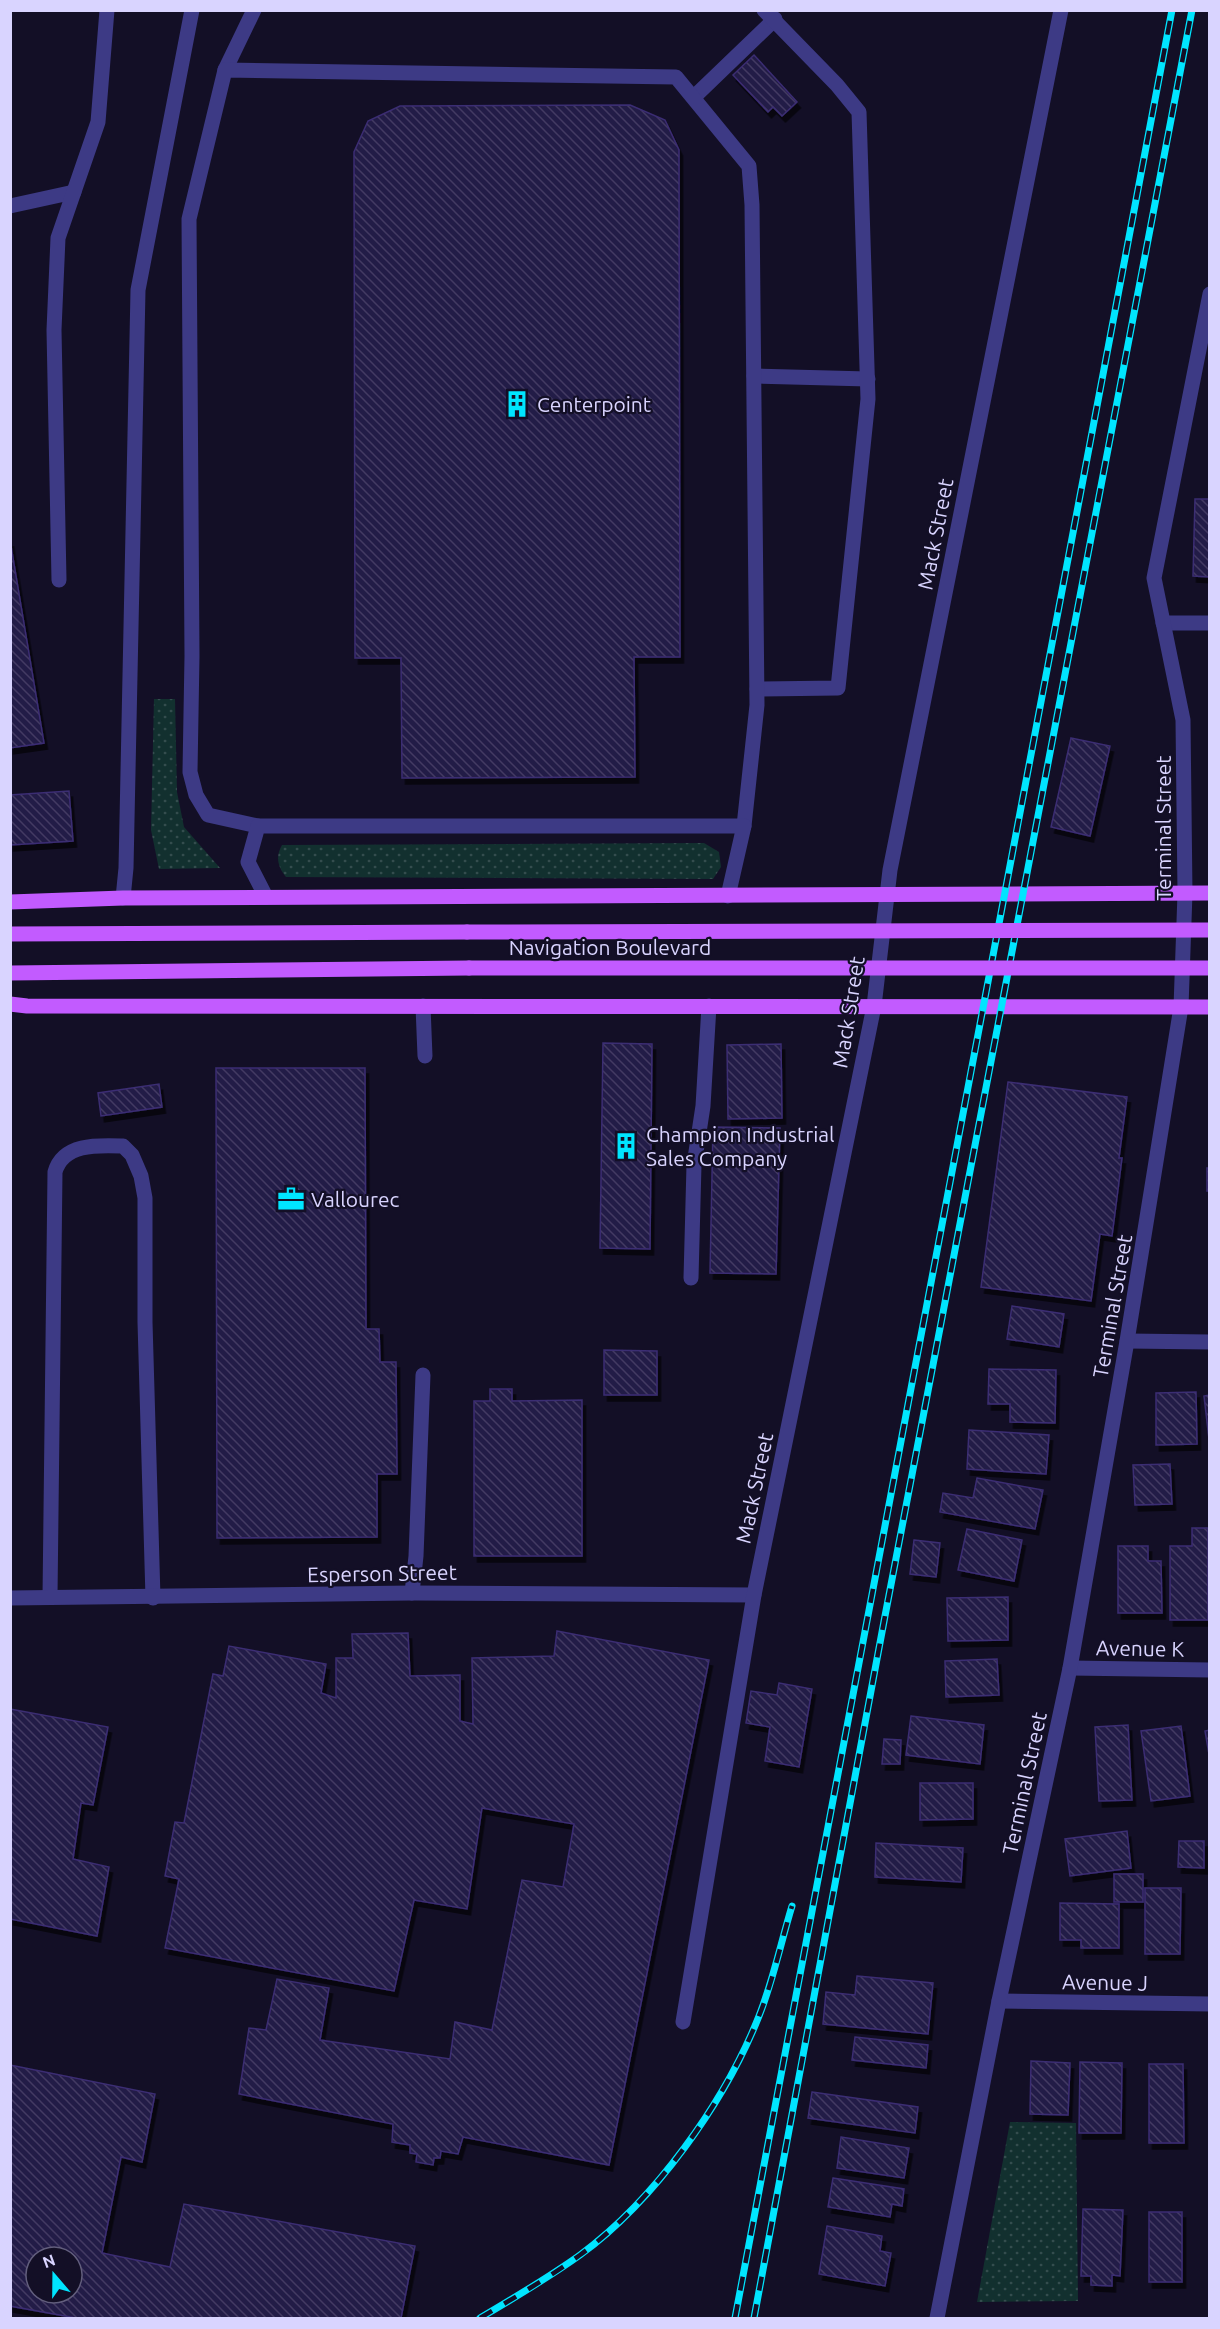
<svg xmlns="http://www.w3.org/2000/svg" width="1220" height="2329" viewBox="0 0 1220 2329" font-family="Ubuntu,sans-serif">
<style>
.grass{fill:url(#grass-dots)}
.building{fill:url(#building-back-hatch);stroke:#3b2d73;stroke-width:1.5;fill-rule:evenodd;filter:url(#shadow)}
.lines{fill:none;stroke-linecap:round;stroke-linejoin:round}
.minor{stroke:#3d3a85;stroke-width:15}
.major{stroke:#c25bff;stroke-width:15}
.rail-casing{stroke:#00e5ff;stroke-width:7}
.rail{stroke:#130f26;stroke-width:4.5;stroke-dasharray:14;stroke-linecap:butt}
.major-bridge{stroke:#c25bff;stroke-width:15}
.labels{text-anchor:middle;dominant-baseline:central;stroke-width:4.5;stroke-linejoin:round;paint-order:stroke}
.poi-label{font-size:21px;fill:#d9d4ff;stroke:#130f26;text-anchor:start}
.street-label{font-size:21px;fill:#d9d4ff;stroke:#130f26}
</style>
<defs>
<pattern id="grass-dots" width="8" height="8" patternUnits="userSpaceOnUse" patternTransform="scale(1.5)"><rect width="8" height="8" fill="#12302f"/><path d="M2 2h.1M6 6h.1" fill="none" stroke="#344d4e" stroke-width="1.8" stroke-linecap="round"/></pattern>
<pattern id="building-back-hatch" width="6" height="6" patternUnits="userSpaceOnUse" patternTransform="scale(1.5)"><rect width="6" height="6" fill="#241b47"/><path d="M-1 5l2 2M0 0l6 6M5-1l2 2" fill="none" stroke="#433b63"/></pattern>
<filter id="shadow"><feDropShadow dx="3.5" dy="6" stdDeviation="0" flood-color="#0009"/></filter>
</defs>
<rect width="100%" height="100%" fill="#130f26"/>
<g class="grass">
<polygon points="154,699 175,699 177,792 184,827 220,868 159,869 151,830"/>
<path d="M704,843l15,9 2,15 -8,12 -427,-2c-8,-10 -11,-20 -4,-32z"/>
<polygon points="1010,2122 1076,2123 1078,2301 977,2302"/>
</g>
<g class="building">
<polygon points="754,55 797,102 782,116 773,107 768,112 733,75"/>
<polygon points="630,105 665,120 679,150 680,657 634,657 635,777 402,778 401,658 355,658 354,152 368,121 400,106"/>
<polygon points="1195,499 1210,499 1210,577 1193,576"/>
<polygon points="10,540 44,743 10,748"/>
<polygon points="1071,738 1110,746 1090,836 1051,827"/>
<polygon points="69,791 73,841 10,845 10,795"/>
<polygon points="603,1043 652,1044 650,1249 600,1248"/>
<polygon points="781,1044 782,1118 728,1119 727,1045"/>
<polygon points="216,1068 365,1068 366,1329 379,1329 380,1362 396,1362 397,1474 377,1474 377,1537 217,1538"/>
<polygon points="1008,1082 1127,1097 1119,1158 1122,1158 1112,1236 1100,1234 1091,1301 981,1287"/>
<polygon points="159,1084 162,1107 101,1116 98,1093"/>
<polygon points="713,1127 780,1128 776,1274 710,1273"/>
<rect x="1207" y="1168" width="3" height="23"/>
<polygon points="1012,1306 1064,1314 1059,1347 1007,1339"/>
<polygon points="604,1350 657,1351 657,1395 604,1395"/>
<polygon points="989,1369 1056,1370 1055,1423 1010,1422 1010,1404 988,1404"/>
<polygon points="490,1389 512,1389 512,1401 582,1400 582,1556 474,1556 474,1401 490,1401"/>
<polygon points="1196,1392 1197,1444 1156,1445 1156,1393"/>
<polygon points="1210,1395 1210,1448 1204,1396"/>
<polygon points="969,1430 1049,1435 1046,1474 967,1469"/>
<polygon points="1170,1464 1172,1504 1135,1505 1133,1465"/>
<polygon points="977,1478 1043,1490 1035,1529 940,1512 943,1493 973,1498"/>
<polygon points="1192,1528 1208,1528 1208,1620 1170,1620 1170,1546 1192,1546"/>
<polygon points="967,1529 1022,1540 1014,1581 958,1570"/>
<polygon points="914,1540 940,1543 936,1577 910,1574"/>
<polygon points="1118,1546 1148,1546 1148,1561 1161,1561 1162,1613 1118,1613"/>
<polygon points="1008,1597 1008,1640 948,1641 947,1598"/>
<polygon points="557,1631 709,1660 609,2165 463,2137 458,2154 441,2151 440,2158 434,2158 433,2165 416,2162 417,2154 410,2153 410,2145 392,2142 393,2124 239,2094 249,2028 266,2030 277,1979 329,1988 320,2040 450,2059 455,2022 492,2030 522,1880 563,1887 574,1824 482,1808 467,1909 414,1900 394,1991 165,1948 179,1879 165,1876 175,1822 184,1823 213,1674 223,1676 229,1646 326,1664 321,1693 336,1698 336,1658 353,1658 352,1634 408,1633 410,1676 460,1675 460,1721 473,1724 472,1658 554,1656"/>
<polygon points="997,1659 999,1695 946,1697 945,1661"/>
<polygon points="779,1683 812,1689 799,1767 765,1761 770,1727 746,1723 751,1691 777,1695"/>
<polygon points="10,1709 108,1727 93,1805 81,1803 73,1859 109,1867 97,1936 10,1919"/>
<polygon points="911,1716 984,1725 980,1764 906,1755"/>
<polygon points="1128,1725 1132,1800 1099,1801 1095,1727"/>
<polygon points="1181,1726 1190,1796 1151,1801 1141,1731"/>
<polygon points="1210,1730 1210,1760 1205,1731"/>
<polygon points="884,1739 901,1740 900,1764 882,1764"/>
<polygon points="920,1783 973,1783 973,1819 920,1820"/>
<polygon points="1127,1831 1131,1868 1070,1876 1065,1839"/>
<polygon points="1179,1841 1204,1841 1204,1868 1178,1867"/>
<polygon points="876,1843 963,1848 961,1882 875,1877"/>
<rect x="1114" y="1874" width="29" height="28"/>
<polygon points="1145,1888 1181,1888 1180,1954 1145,1954"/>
<polygon points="1060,1903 1119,1904 1119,1948 1081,1948 1081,1940 1060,1940"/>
<polygon points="857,1976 933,1983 928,2034 823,2024 826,1992 855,1995"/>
<polygon points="855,2037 928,2045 926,2068 852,2060"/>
<polygon points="1031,2061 1070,2063 1068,2115 1030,2114"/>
<polygon points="1080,2062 1122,2063 1121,2133 1079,2133"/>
<polygon points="1149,2064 1183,2064 1184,2143 1149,2143"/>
<path d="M10,2065l145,29 -13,68 -21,-5 -19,96 68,14 14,-63 231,42 -14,72h-325l-66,-12zM36,2257h36v36h-36z"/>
<polygon points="812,2092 918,2107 915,2133 808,2118"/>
<polygon points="841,2137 909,2148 904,2178 837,2168"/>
<polygon points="833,2178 904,2189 902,2206 892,2204 890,2217 828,2207"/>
<polygon points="1083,2209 1123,2210 1120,2276 1112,2275 1112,2286 1091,2285 1091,2276 1081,2276"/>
<rect x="1149" y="2212" width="33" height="70"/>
<polygon points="827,2226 882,2236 880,2251 891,2253 885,2286 819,2274"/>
</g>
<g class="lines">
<g class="minor">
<polyline points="225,70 254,10"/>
<polyline points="694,97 775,19"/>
<polyline points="10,206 74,192"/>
<polyline points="754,376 868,379"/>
<polyline points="59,580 54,330 58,238 98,122 107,10"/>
<polyline points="1163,623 1210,623"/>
<polyline points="757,689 838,688 868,399 859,112 837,85 764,10"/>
<polyline points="258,826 208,815 196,795 190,772 192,656 189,219 225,70 676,77 749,166 752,205 757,705 744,826"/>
<polyline points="266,897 248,862 258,826 744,826 728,896"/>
<polyline points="123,898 126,868 138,290 192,10"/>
<polyline points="423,1006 425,1056"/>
<polyline points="691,1278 694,1165 703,1106 709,1006"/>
<polyline points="1127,1341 1210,1342"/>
<polyline points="412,1593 416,1556 423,1375"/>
<path d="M50,1597l5,-425c8,-29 43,-27 68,-26l9,9 9,21 4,22v124l8,276"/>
<polyline points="10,1598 412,1593 754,1595"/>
<polyline points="1070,1668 1210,1670"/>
<polyline points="999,2001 1210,2004"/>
<polyline points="683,2022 754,1595 874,1006 890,870 1061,10"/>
<polyline points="937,2318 999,2001 1070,1668 1127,1341 1181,1007 1185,893 1183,720 1154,578 1210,294"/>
</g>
<g class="major">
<polyline points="10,902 123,898 1210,893"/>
<polyline points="10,934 467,932"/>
<polyline points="10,973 469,968"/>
<polyline points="10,1004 27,1006 1210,1007"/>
</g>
<defs>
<g id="rail">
<path d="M480,2318c34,-20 68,-40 100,-63 75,-55 145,-153 179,-239 14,-35 22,-74 33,-110"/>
<polyline points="735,2318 1172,10"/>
<polyline points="754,2318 885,1616 1192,10"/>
</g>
</defs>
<use href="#rail" class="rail-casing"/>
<use href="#rail" class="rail"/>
<g class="major-bridge">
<polyline points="467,932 1210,930"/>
<polyline points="469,968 1210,968"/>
</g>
</g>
<defs>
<symbol id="building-bare" viewBox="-9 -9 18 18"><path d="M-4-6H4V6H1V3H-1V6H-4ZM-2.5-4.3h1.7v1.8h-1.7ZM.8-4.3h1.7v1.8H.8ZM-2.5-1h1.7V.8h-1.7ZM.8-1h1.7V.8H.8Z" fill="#00e5ff" stroke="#130f26" stroke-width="2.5" paint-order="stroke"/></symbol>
<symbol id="office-bare" viewBox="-9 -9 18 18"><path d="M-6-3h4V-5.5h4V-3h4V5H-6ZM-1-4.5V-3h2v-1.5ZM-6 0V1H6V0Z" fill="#00e5ff" stroke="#130f26" stroke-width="2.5" paint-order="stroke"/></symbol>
</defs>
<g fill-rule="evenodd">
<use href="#building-bare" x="498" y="385" width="38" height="38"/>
<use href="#building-bare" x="607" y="1127" width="38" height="38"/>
<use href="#office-bare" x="272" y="1180" width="38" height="38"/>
</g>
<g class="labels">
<g class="poi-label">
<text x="537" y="404">Centerpoint</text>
<text x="646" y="1134">Champion Industrial<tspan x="646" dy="24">Sales Company</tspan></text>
<text x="311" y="1199">Vallourec</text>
</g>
<g class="street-label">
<text transform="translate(935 534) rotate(-79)">Mack Street</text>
<text transform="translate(1163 828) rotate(-90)">Terminal Street</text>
<text x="610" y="947">Navigation Boulevard</text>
<text transform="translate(848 1012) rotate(-81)">Mack Street</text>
<text transform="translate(1112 1306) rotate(-80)">Terminal Street</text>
<text transform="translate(754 1488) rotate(-78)">Mack Street</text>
<text transform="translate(382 1573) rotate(-1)">Esperson Street</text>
<text transform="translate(1140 1648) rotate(1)">Avenue K</text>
<text transform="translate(1024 1783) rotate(-78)">Terminal Street</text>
<text transform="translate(1105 1982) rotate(1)">Avenue J</text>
</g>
</g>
<rect width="1220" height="2329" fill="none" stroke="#d9d4ff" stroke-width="24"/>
<g transform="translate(54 2275) rotate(340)"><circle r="28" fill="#130f26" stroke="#625e7d" stroke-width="1.5"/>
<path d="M0-4.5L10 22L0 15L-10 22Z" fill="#00e5ff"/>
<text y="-9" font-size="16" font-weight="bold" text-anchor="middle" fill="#d9d4ff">N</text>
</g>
</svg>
